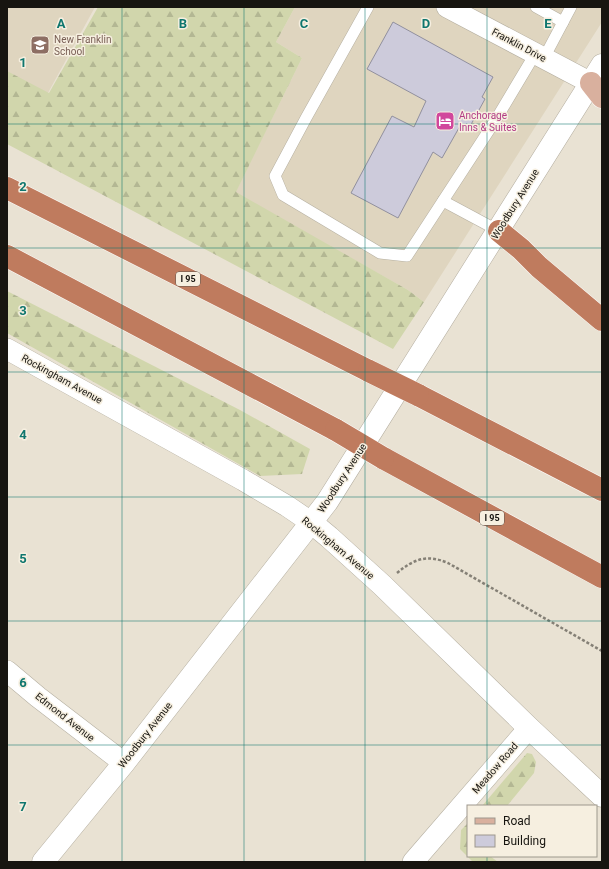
<svg xmlns="http://www.w3.org/2000/svg" width="609" height="869" viewBox="0 0 609 869" font-family="Roboto,sans-serif">
<style>
.built{fill:#dfd5bf}
.forest{fill:url(#forest-firs)}
.building{fill:#cdcbdb;stroke:#91909e}
.lines{fill:none;stroke-linecap:round;stroke-linejoin:round}
.service-casing{stroke:#b5afa1;stroke-width:12}
.minor-casing{stroke:#b5afa1;stroke-width:22}
.tertiary-casing{stroke:#b5afa1;stroke-width:23}
.primary-casing{stroke:#fff;stroke-width:23}
.motorway-casing{stroke:#fff;stroke-width:23}
.path{stroke:#858076;stroke-width:2.5;stroke-dasharray:3 2;stroke-linecap:butt}
.service{stroke:#fff;stroke-width:11}
.minor{stroke:#fff;stroke-width:21}
.tertiary{stroke:#fff;stroke-width:22}
.primary{stroke:#d9b09e;stroke-width:22}
.motorway{stroke:#bf7b5e;stroke-width:22}
.motorway-bridge-casing{stroke:#fff;stroke-width:23;stroke-linecap:butt}
.motorway-bridge{stroke:#bf7b5e;stroke-width:22}
.grid{fill:none;stroke:#0f766e;stroke-width:1;stroke-opacity:0.55}
.labels{text-anchor:middle;dominant-baseline:central;stroke-width:3;stroke-linejoin:round;paint-order:stroke}
.shield{fill:#f6efe0;stroke:#5a564e;stroke-width:1}
.shield-label{font-size:9px;font-weight:bold;fill:#171510}
.education-label{font-size:10px;fill:#785e54;stroke:#f6efe0;text-anchor:start}
.street-label{font-size:10px;fill:#171510;stroke:#f6efe0}
.hotel-label{font-size:10px;fill:#b23c85;stroke:#f6efe0;text-anchor:start}
.grid-label{font-size:13px;text-anchor:middle;font-weight:bold;fill:#0f766e;stroke:#f6efe0;stroke-width:3;stroke-linejoin:round;paint-order:stroke}
</style>
<defs>
<pattern id="forest-firs" width="22" height="20" patternUnits="userSpaceOnUse"><rect width="22" height="20" fill="#d1d6ac"/><path d="M5 1l3.5 6h-7zM16 11l3.5 6h-7z" fill="#b3b793"/></pattern>
</defs>
<rect width="100%" height="100%" fill="#e9e2d3"/>
<g class="built">
<polygon points="7,7 95,7 43,102 7,84"/>
<polygon points="295,7 602,7 602,22 424,302 408,290 235,193 302,58 276,42"/>
</g>
<g class="forest">
<polygon points="98,7 295,7 276,42 302,58 236,192 408,290 424,302 393,349 7,144 7,71 49,93"/>
<polygon points="7,291 240,410 310,449 302,474 260,476 7,333"/>
<polygon points="527,753 532,754 536,762 534,773 507,806 482,806"/>
<polygon points="468,823 468,856 490,856 498,862 473,862 460,849 461,830"/>
</g>
<polygon class="building" points="393,22 493,77 482,97 485,99 468,130 460,126 442,158 433,152 398,218 351,193 392,116 414,127 426,101 367,69"/>
<g class="lines">
<defs>
<g id="service">
<polyline points="368,7 306,118 275,176 283,195 380,253 407,256 495,121 535,54"/>
<polyline points="536,7 563,22"/>
<polyline points="544,58 571,7"/>
<polyline points="443,201 499,231"/>
</g>
<g id="minor">
<polyline points="447,7 591,83"/>
<polyline points="7,349 243,480 287,506 312,523"/>
<polyline points="7,671 38,697 124,763"/>
<polyline points="413,862 529,728"/>
</g>
<g id="tertiary">
<polyline points="312,523 329,537 382,585 529,728 602,796"/>
<polyline points="43,862 124,763 327,502 602,65"/>
</g>
<polyline id="primary" points="591,83 602,97"/>
<g id="motorway">
<polyline points="7,188 369,371"/>
<polyline points="499,231 521,249 539,267 602,320"/>
<polyline points="7,256 336,430"/>
<polyline points="418,395 602,490"/>
<polyline points="383,458 602,577"/>
</g>
</defs>
<use href="#service" class="service-casing"/>
<use href="#minor" class="minor-casing"/>
<use href="#tertiary" class="tertiary-casing"/>
<use href="#primary" class="primary-casing"/>
<use href="#motorway" class="motorway-casing"/>
<path class="path" d="M397,573c17,-14 30,-19 51,-10l154,88"/>
<use href="#service" class="service"/>
<use href="#minor" class="minor"/>
<use href="#tertiary" class="tertiary"/>
<use href="#primary" class="primary"/>
<use href="#motorway" class="motorway"/>
<defs>
<g id="motorway-bridge">
<polyline points="369,371 418,395"/>
<polyline points="336,430 383,458"/>
</g>
</defs>
<use href="#motorway-bridge" class="motorway-bridge-casing"/>
<use href="#motorway-bridge" class="motorway-bridge"/>
</g>
<path class="grid" d="M122,7v855M244,7v855M365,7v855M487,7v799M7,124h595M7,248h595M7,372h595M7,497h595M7,621h595M7,745h595M487,856v6"/>
<defs>
<symbol id="school-square" viewBox="-11 -11 22 22"><rect x="-9" y="-9" width="18" height="18" rx="4" fill="#8d6e63" stroke="#f6efe0"/><path d="M0-5L7-2L0 1L-7-2ZM-4 1L0 2.5L4 1V4Q0 6-4 4Z" fill="#fff"/></symbol>
<symbol id="hotel-square" viewBox="-11 -11 22 22"><rect x="-9" y="-9" width="18" height="18" rx="4" fill="#d1479c" stroke="#f6efe0"/><path d="M-6-4.5h1.5V1H6V5H4.5V3h-9V5H-6ZM-4 0a1.8 1.8 0 1 1 3.6 0ZM.5 0V-2.5h3Q6-2.5 6 0Z" fill="#fff"/></symbol>
</defs>
<g fill-rule="evenodd">
<use href="#school-square" x="29" y="34" width="22" height="22"/>
<use href="#hotel-square" x="434" y="110" width="22" height="22"/>
</g>
<g class="labels">
<g class="shield">
<rect x="176" y="272" width="24" height="14" rx="3"/>
<rect x="480" y="511" width="24" height="14" rx="3"/>
</g>
<g class="shield-label">
<text x="188" y="279">I 95</text>
<text x="492" y="518">I 95</text>
</g>
<g class="education-label">
<text x="54" y="39">New Franklin<tspan x="54" dy="12">School</tspan></text>
</g>
<g class="street-label">
<text transform="translate(519 45) rotate(28)">Franklin Drive</text>
<text transform="translate(515 204) rotate(-58)">Woodbury Avenue</text>
<text transform="translate(62 379) rotate(29)">Rockingham Avenue</text>
<text transform="translate(342 478) rotate(-57)">Woodbury Avenue</text>
<text transform="translate(338 548) rotate(40)">Rockingham Avenue</text>
<text transform="translate(65 717) rotate(38)">Edmond Avenue</text>
<text transform="translate(145 735) rotate(-52)">Woodbury Avenue</text>
<text transform="translate(495 768) rotate(-49)">Meadow Road</text>
</g>
<g class="hotel-label">
<text x="459" y="115">Anchorage<tspan x="459" dy="12">Inns &amp; Suites</tspan></text>
</g>
</g>
<g class="grid-label">
<text x="61" y="28">A</text>
<text x="183" y="28">B</text>
<text x="304" y="28">C</text>
<text x="426" y="28">D</text>
<text x="548" y="28">E</text>
<text x="23" y="67">1</text>
<text x="23" y="191">2</text>
<text x="23" y="315">3</text>
<text x="23" y="439">4</text>
<text x="23" y="563">5</text>
<text x="23" y="687">6</text>
<text x="23" y="811">7</text>
</g>
<rect width="609" height="869" fill="none" stroke="#171510" stroke-width="16"/>
<rect x="467" y="805" width="130" height="52" fill="#f6efe0" stroke="#9d988d"/>
<rect x="475" y="818" width="20" height="6" fill="#d9b09e" stroke="#9d988d"/>
<text x="503" y="825" font-size="12" fill="#171510">Road</text>
<rect x="475" y="835" width="20" height="12" fill="#cdcbdb" stroke="#9d988d"/>
<text x="503" y="845" font-size="12" fill="#171510">Building</text>
</svg>
